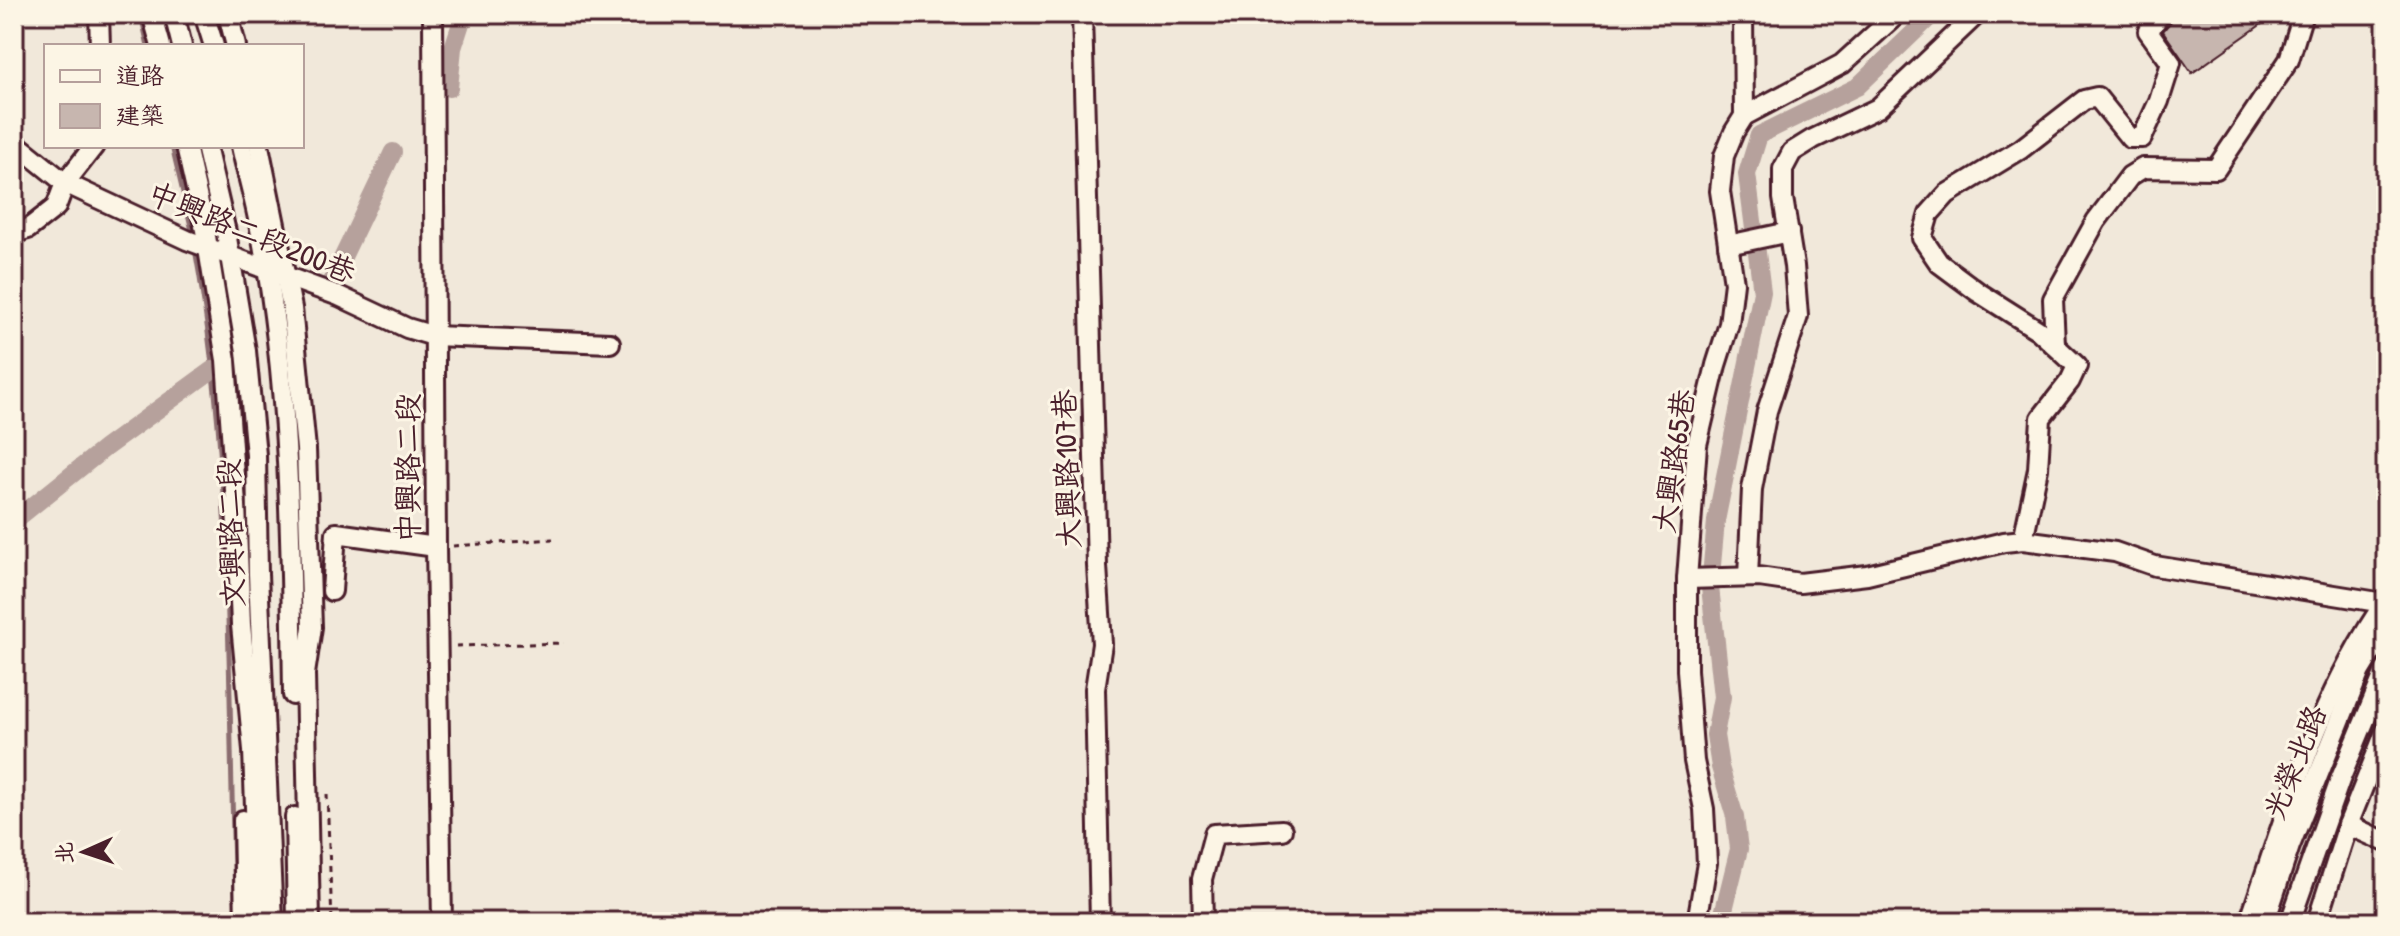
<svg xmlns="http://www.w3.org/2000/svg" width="2400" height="936" viewBox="0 0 2400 936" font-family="'Patrick Hand','LXGW WenKai TC',sans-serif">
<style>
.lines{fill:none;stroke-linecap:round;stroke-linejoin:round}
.stream{stroke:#8b6d6f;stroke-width:5}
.canal{stroke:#b6a19c;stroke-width:18}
.building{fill:#c7b6af;stroke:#4a1f2b;stroke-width:2}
.minor-casing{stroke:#4a1f2b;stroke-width:24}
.path{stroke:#4a1f2b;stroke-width:3;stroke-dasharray:6 6;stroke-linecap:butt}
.minor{stroke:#fcf5e5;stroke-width:18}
.labels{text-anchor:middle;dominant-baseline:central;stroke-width:6;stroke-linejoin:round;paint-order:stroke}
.street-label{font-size:30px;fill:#4a1f2b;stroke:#fcf5e5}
</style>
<rect width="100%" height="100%" fill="#f1e8da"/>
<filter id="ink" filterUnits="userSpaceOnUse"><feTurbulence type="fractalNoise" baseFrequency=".0125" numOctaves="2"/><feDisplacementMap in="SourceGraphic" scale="16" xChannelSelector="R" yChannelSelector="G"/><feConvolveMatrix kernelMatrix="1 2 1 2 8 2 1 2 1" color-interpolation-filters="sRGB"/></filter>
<g filter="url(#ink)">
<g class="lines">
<g class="stream">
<polyline points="141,14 148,46"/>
<polyline points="172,146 194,239"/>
<path d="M195,249c41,222 31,449 41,673"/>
</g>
<g class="canal">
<polyline points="449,88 453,48 464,14"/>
<polyline points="329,286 393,152"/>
<polyline points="14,521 105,448 212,370"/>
<polyline points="1721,922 1739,849 1735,817 1720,767 1715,735 1722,697 1710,587 1716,521 1762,292 1747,174 1759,135 1857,87 1933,14"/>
</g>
</g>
<polygon class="building" points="2177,14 2276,14 2192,73 2163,31"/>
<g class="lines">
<defs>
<g id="minor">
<polyline points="99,14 100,46"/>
<polyline points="152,14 161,46"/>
<polyline points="174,14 182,46"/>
<polyline points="204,14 214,46"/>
<polyline points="228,14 236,46"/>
<polyline points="433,14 436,547 442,922"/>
<polyline points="1082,14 1097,566 1102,644 1095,689 1100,922"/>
<polyline points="1744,116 1842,64 1897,14"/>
<polyline points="14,142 65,183 187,240 339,296 407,328 434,336 610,343"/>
<polyline points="186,146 205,230 226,360 236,505 241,625 253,750 259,922"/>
<polyline points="206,146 226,232 246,351 256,455 258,574 273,922"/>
<path d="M241,146c6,28 14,55 19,83 30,153 31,311 33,466"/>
<polyline points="259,146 292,308 306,449 312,627 305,674 310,922"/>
<polyline points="14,233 28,229 56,207 65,183 94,146"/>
<polyline points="1728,245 1789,232"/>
<polyline points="2055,345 2053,299 2096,221 2130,176 2143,168 2216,169 2289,60 2303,14"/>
<polyline points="2023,540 2038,469 2041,418 2070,381 2077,366 2038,330 1978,292 1939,263 1922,238 1929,214 1947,194 2021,149 2084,100 2097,97 2130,138 2142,138 2159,101 2171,63 2148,31 2161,14"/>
<polyline points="1748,577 1752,489 1767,411 1798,316 1794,266 1783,198 1783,169 1792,152 1813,139 1878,108 1977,14"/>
<polyline points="1687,579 1759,577 1800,583 1867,575 2004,542 2023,540 2115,552 2155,566 2384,603"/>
<polyline points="332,591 336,533 436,547"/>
<polyline points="295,817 297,922"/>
<polyline points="243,820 245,922"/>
<polyline points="2348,825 2386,842"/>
<polyline points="1203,922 1202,879 1214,834 1282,830"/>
<polyline points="1697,922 1707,863 1704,809 1694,761 1687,670 1687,579 1697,445 1716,365 1729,324 1734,283 1720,191 1724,156 1734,132 1744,116 1743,14"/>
<path d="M2249,922c38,-110 69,-225 137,-321"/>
<polyline points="2265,922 2290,846 2360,671 2386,628"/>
<polyline points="2290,922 2340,780 2386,669"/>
<polyline points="2317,922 2348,825 2386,730"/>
</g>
</defs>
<use href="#minor" class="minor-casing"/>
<g class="path">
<polyline points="453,546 553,539"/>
<polyline points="456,646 564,643"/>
<polyline points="327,794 332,922"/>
</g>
<use href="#minor" class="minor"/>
</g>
</g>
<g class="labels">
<g class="street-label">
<text transform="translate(252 232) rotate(22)">中興路二段200巷</text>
<text transform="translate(1673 461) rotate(-82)">大興路65巷</text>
<text transform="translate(407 468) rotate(-90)">中興路二段</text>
<text transform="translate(1066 469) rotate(-92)">大興路107巷</text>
<text transform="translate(230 533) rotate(-92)">文興路二段</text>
<text transform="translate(2294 762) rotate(-68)">光榮北路</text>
</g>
</g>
<rect width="2400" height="936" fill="none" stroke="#fcf5e5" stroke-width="48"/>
<rect x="24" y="24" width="2352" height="888" fill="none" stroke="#4a1f2b" stroke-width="3" filter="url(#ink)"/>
<rect x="44" y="44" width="260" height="104" fill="#fcf5e5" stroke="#b59f9b" stroke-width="2"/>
<rect x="60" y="70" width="40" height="12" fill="#fcf5e5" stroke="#b59f9b" stroke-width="2"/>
<text x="116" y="84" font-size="24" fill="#4a1f2b">道路</text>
<rect x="60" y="104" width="40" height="24" fill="#c7b6af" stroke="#b59f9b" stroke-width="2"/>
<text x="116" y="124" font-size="24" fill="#4a1f2b">建築</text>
<g transform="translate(84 852) rotate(267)" stroke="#fcf5e5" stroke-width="6" paint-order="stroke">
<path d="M0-6L14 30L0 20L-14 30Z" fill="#4a1f2b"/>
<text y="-12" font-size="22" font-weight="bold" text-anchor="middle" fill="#4a1f2b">北</text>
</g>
</svg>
